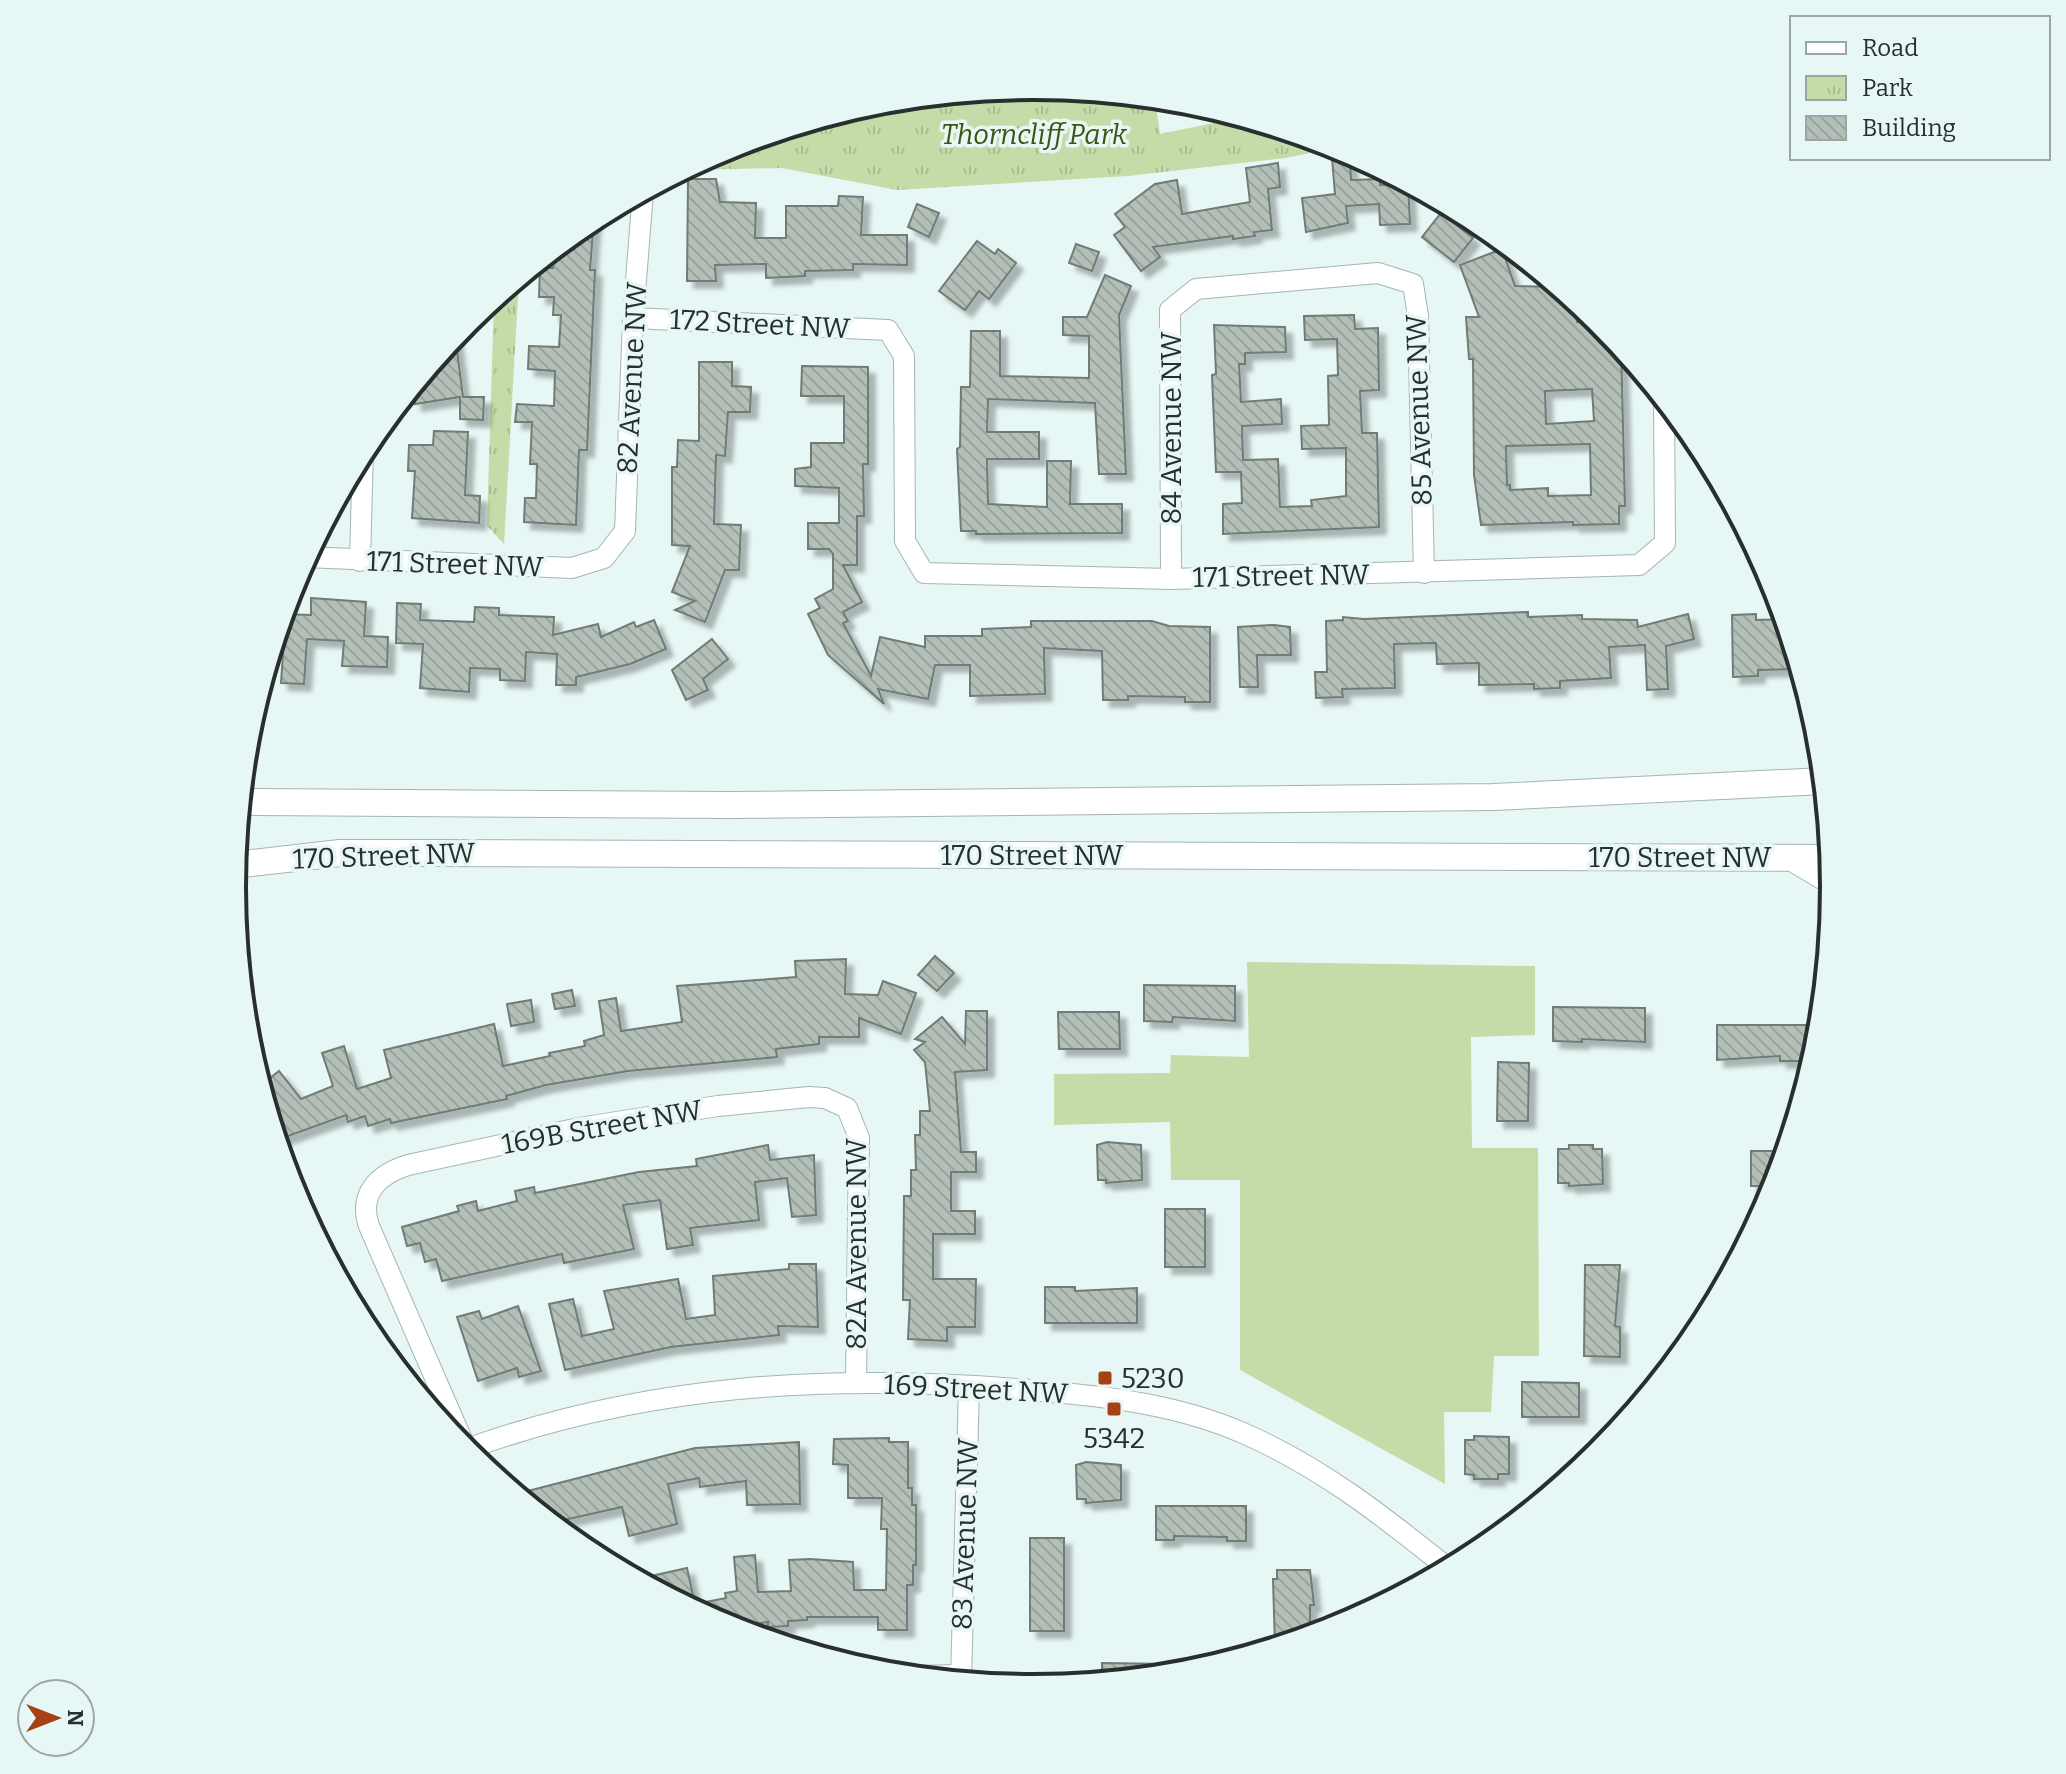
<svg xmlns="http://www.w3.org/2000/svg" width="2066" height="1774" viewBox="0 0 2066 1774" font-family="Bitter,serif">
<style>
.green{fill:#c5dca9}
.park{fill:url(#park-tufts)}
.building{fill:url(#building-back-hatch);stroke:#707b74;stroke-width:2;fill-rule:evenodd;filter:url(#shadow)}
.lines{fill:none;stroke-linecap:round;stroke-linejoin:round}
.minor-casing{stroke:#a5b5b2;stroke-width:22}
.major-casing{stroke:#a5b5b2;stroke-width:28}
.minor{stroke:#fff;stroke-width:20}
.major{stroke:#fff;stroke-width:26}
.poi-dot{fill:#a64114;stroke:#e7f7f5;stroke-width:3}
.labels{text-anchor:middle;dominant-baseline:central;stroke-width:7;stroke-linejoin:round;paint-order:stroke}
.park-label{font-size:28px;font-style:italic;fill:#3d5614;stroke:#e7f7f5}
.street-label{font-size:28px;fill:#282f2e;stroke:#e7f7f5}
.poi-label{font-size:28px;fill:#282f2e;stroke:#e7f7f5;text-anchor:start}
.rim{fill:none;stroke:#282f2e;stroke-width:4}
</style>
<defs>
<pattern id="park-tufts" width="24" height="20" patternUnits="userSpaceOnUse" patternTransform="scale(2)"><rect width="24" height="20" fill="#c5dca9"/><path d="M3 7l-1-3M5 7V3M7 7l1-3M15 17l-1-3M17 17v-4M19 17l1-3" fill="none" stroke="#a9bd92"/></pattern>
<pattern id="building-back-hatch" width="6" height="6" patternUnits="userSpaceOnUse" patternTransform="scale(2)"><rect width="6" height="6" fill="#b3bfb7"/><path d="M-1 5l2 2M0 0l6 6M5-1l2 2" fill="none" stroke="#9aa49e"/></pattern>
<filter id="shadow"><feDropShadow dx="7" dy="7" stdDeviation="2" flood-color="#0004"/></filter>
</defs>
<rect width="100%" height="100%" fill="#e7f7f5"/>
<polygon class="green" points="1247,962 1535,966 1535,1035 1471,1037 1472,1148 1538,1148 1539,1356 1494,1356 1491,1412 1444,1412 1445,1484 1240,1370 1240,1180 1171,1180 1170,1122 1054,1125 1054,1074 1170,1073 1171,1055 1249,1057"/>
<g class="park">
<polygon points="1033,86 1155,98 1160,134 1242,117 1340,147 1285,158 1128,176 897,190 782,168 683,170 727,147 877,101"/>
<polygon points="519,278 504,544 487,526 494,298"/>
</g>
<g class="building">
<polygon points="1350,157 1351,180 1380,179 1380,185 1408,184 1410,224 1380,225 1379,204 1346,206 1348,223 1306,232 1302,198 1335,194 1332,158"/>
<polygon points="1278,163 1280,187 1268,189 1272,230 1254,232 1255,236 1233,239 1233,236 1153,247 1160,257 1141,271 1114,235 1125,227 1115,214 1155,184 1177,180 1182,214 1250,202 1246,168"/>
<polygon points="688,179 716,179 720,202 756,203 755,238 786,238 786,206 838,206 839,196 863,197 861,235 907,235 907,265 853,264 853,270 805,271 805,276 766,278 766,264 715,265 716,281 687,281"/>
<polygon points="917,204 939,213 929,237 908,227"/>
<polygon points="1441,213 1473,238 1454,262 1422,237"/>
<polygon points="594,218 590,270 595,270 587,450 579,450 576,525 524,522 525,498 536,498 537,464 530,464 532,422 515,422 517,404 554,406 555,371 528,369 529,346 559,347 561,315 553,315 554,297 539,297 540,268 553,268 555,248"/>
<polygon points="977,241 995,254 998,249 1016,263 989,299 979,291 965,310 939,291"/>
<polygon points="1076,244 1099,252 1092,271 1069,263"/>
<path d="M1494,252h9l12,34 43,1 18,15 1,20h23l21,25 4,159h-6v18l-46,1v-3l-92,3 -7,-50 -1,-116h-4l-3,-42h13l-19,-52zM1592,389l2,32 -48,3 -1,-33zM1590,444l1,51 -43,1v-8l-38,2v-5h-3l-1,-39z"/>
<polygon points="1105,275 1131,286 1119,315 1126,474 1099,474 1095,403 988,399 987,432 1039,432 1039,459 987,459 988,504 1047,507 1047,461 1071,461 1070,504 1122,504 1122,533 976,534 976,531 961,531 957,449 960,447 961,387 970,387 971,331 1000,331 1000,376 1089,378 1089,336 1063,335 1063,317 1087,317"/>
<polygon points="1354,315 1355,329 1378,328 1379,390 1360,391 1362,433 1377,433 1379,527 1223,534 1223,504 1242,503 1241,472 1216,472 1212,375 1216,374 1214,325 1285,327 1286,352 1245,353 1245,364 1239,364 1241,402 1281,399 1282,424 1242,426 1243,460 1278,459 1280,507 1312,506 1311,500 1346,496 1346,448 1302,449 1301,426 1329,425 1328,376 1338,375 1337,339 1305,340 1304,316"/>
<polygon points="455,335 463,397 484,397 483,420 460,419 460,397 415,404 412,387"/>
<polygon points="699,362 732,362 732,386 751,387 750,412 728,412 725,456 716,455 714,524 741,525 739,570 725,570 705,622 675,610 695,601 672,592 690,546 672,545 672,467 677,467 678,440 699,441"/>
<polygon points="802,366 868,367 868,464 863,464 864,516 857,516 857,565 843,565 862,602 843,612 848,621 843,623 871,676 880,637 925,647 925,636 982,636 982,629 1031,627 1031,621 1152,621 1169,626 1210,627 1210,702 1185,702 1185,697 1128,696 1128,700 1103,700 1102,651 1044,648 1045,694 970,696 970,665 935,665 928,699 878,689 884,704 828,655 808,614 820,608 815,599 833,589 833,554 829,549 808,549 808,523 839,523 839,488 795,486 795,469 811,467 811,443 844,443 844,396 801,396"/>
<polygon points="434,431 468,432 465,495 480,496 479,523 412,518 415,471 408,471 409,445 433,445"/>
<polygon points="311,598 366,602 364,636 388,637 387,667 342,666 344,641 307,639 304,684 281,683 284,639 275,639 283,614 311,615"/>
<polygon points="397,603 421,604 420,620 474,622 475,607 499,608 499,615 554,617 553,635 598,624 601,637 634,622 636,627 654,620 666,649 630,664 576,677 576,685 556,685 557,654 526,652 525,681 500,680 500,669 470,668 469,692 420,688 423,644 396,643"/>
<polygon points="1528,612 1528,617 1582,615 1582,619 1637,620 1638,627 1688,614 1694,639 1666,646 1668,689 1647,690 1645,645 1609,647 1611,678 1560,681 1560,688 1534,689 1534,684 1479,685 1479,663 1437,664 1436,643 1394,644 1395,688 1342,689 1343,697 1316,698 1315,672 1327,672 1326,621 1343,620 1343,617 1364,619"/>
<polygon points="1756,614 1756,620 1785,619 1800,669 1758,670 1758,676 1733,677 1732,615"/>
<polygon points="1274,625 1290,627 1291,655 1257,655 1258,687 1240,687 1238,627"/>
<polygon points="712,639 728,659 703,679 708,690 686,700 672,670"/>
<polygon points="935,956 954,973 937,991 918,975"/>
<polygon points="846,959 845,994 878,995 883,981 916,993 901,1034 859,1018 859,1037 819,1037 819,1044 776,1049 777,1057 628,1071 546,1085 506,1096 507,1099 391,1123 390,1119 368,1126 365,1116 348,1122 346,1115 277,1140 269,1114 275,1107 260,1086 279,1071 301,1099 333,1086 322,1053 344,1046 357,1089 391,1078 384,1050 494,1024 503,1066 550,1056 549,1053 585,1046 584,1041 604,1035 599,1001 616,998 621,1031 682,1022 677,986 796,977 795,961"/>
<polygon points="1144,985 1235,986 1235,1021 1173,1017 1172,1022 1144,1021"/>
<polygon points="572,990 575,1006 555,1009 552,994"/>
<polygon points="531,1000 534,1022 511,1026 507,1004"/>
<polygon points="1553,1007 1645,1008 1645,1042 1582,1039 1582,1042 1553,1041"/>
<polygon points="966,1011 987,1011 987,1070 955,1072 961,1152 976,1152 976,1172 951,1172 951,1211 975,1211 975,1234 933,1234 933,1279 976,1279 975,1327 947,1327 947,1341 908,1339 910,1300 903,1300 904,1196 911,1196 911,1170 916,1170 915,1135 920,1135 920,1111 930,1111 925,1062 914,1050 925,1042 915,1039 942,1017 965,1044"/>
<polygon points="1058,1012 1119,1012 1120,1049 1059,1049"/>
<polygon points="1717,1025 1809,1025 1809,1061 1780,1061 1780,1056 1717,1060"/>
<polygon points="1498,1062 1529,1063 1528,1121 1497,1121"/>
<polygon points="1107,1142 1141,1145 1142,1180 1106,1183 1106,1180 1098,1180 1097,1145"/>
<polygon points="768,1145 770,1160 814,1155 816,1215 792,1217 787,1178 755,1182 759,1220 690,1228 693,1245 667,1249 660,1200 623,1205 634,1249 564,1263 562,1254 442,1281 436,1259 425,1262 420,1243 407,1246 402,1227 459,1211 457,1206 476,1201 478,1211 517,1201 515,1191 534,1187 535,1193 639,1172 697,1166 696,1159"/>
<polygon points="1569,1145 1593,1145 1593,1149 1602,1149 1603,1184 1569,1186 1569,1183 1558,1183 1558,1149 1569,1149"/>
<polygon points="1751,1151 1786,1151 1775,1186 1751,1186"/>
<rect x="1165" y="1209" width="40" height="58"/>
<polygon points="789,1264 816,1264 818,1327 778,1326 779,1335 671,1347 565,1370 549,1304 573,1299 582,1336 614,1329 604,1291 678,1279 686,1319 715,1315 713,1276 789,1269"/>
<polygon points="1585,1265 1620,1265 1615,1326 1620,1327 1620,1357 1584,1356"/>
<polygon points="1045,1287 1075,1287 1075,1291 1137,1288 1137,1323 1045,1323"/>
<polygon points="518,1306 541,1371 519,1377 517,1368 478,1381 457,1317 479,1311 482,1319"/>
<polygon points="1522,1382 1579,1383 1579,1417 1522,1417"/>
<polygon points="1474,1436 1509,1437 1509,1474 1498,1474 1498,1479 1474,1479 1474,1475 1465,1474 1465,1440 1474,1440"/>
<polygon points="889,1438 889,1442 908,1442 908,1488 912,1488 912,1505 916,1505 916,1565 913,1565 913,1585 907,1585 907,1630 878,1630 878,1617 807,1617 807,1620 788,1621 788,1626 768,1627 768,1622 729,1628 638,1579 687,1568 695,1604 716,1600 726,1598 725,1593 737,1591 734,1557 755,1555 758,1592 791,1591 789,1560 810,1559 853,1562 854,1590 886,1590 887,1529 881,1529 882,1498 848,1498 848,1465 833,1464 834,1439"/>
<polygon points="799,1442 800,1504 747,1505 746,1481 700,1487 699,1478 668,1484 677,1524 629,1536 622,1507 564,1520 568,1537 516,1494 695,1448"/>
<polygon points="1086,1462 1121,1465 1121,1500 1086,1503 1086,1499 1077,1499 1076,1465"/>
<polygon points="1156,1506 1246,1506 1246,1541 1227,1541 1227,1537 1174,1536 1174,1540 1156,1540"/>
<rect x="1030" y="1538" width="34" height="93"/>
<polygon points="1277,1570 1310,1570 1314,1605 1310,1605 1310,1636 1275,1647 1273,1579 1277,1579"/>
<polygon points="1102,1663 1171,1664 1172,1674 1102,1681"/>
</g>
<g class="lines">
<defs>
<g id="minor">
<polyline points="633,318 888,330 904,356 905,541 924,573 1171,579 1639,565 1665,543 1664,399"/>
<polyline points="305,557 572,568 604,558 625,531 633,318 643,192"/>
<polyline points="360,561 363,450"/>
<polyline points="1171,579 1170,310 1196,289 1378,273 1413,284 1418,316 1424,573"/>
<path d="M466,1449l-97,-223c-11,-33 10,-52 39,-61l171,-37 139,-22 91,-9 16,1 22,10 12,30 -3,245"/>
<path d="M464,1450c182,-66 363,-76 554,-61 76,6 154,13 225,44 78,34 140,83 206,136"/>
<polyline points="911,1676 961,1675"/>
<polyline points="961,1681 969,1386"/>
</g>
<g id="major">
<polyline points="240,802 730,805 1493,797 1824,781"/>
<polyline points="1796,860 1833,882"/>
<polyline points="234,865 340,853 430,853 1831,858"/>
</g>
</defs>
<use href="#minor" class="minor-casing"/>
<use href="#major" class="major-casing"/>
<use href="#minor" class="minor"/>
<use href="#major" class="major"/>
</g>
<g class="poi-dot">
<rect x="1097" y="1370" width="16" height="16" rx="4"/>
<rect x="1106" y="1401" width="16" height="16" rx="4"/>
</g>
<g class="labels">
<g class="park-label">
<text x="1034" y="134">Thorncliff Park</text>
</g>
<g class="street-label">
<text transform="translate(760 324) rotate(3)">172 Street NW</text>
<text transform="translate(632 378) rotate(-87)">82 Avenue NW</text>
<text transform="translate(1419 410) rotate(-92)">85 Avenue NW</text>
<text transform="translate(1171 428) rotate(-90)">84 Avenue NW</text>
<text transform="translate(455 564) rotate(2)">171 Street NW</text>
<text transform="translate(1281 576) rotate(-1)">171 Street NW</text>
<text x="1032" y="855">170 Street NW</text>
<text transform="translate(384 856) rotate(-2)">170 Street NW</text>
<text x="1680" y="857">170 Street NW</text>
<text transform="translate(602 1127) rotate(-10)">169B Street NW</text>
<text transform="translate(856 1244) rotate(-90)">82A Avenue NW</text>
<text transform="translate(976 1389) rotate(3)">169 Street NW</text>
<text transform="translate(965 1534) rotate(-88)">83 Avenue NW</text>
</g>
<g class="poi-label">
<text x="1121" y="1378">5230</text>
<text x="1114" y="1438" text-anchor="middle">5342</text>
</g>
</g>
<path d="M0 0H2066V1774H0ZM246 887a787 787 0 1 1 1574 0a787 787 0 1 1-1574 0Z" fill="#e7f7f5" fill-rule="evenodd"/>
<path class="rim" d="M246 887a787 787 0 1 1 1574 0a787 787 0 1 1-1574 0Z"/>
<rect x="1790" y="16" width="260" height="144" fill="#e7f7f5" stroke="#9ba7a5" stroke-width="2"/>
<rect x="1806" y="42" width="40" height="12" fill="#ffffff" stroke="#9ba7a5" stroke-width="2"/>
<text x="1862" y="56" font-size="24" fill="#282f2e">Road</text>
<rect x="1806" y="76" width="40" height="24" fill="url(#park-tufts)" stroke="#9ba7a5" stroke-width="2"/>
<text x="1862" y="96" font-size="24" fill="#282f2e">Park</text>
<rect x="1806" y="116" width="40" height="24" fill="url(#building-back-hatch)" stroke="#9ba7a5" stroke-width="2"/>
<text x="1862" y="136" font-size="24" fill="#282f2e">Building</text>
<g transform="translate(56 1718) rotate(90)"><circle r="38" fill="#e7f7f5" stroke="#9ba7a5" stroke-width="2"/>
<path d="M0-6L14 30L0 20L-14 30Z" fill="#a64114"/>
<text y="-12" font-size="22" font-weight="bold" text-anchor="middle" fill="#282f2e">N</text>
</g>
</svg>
